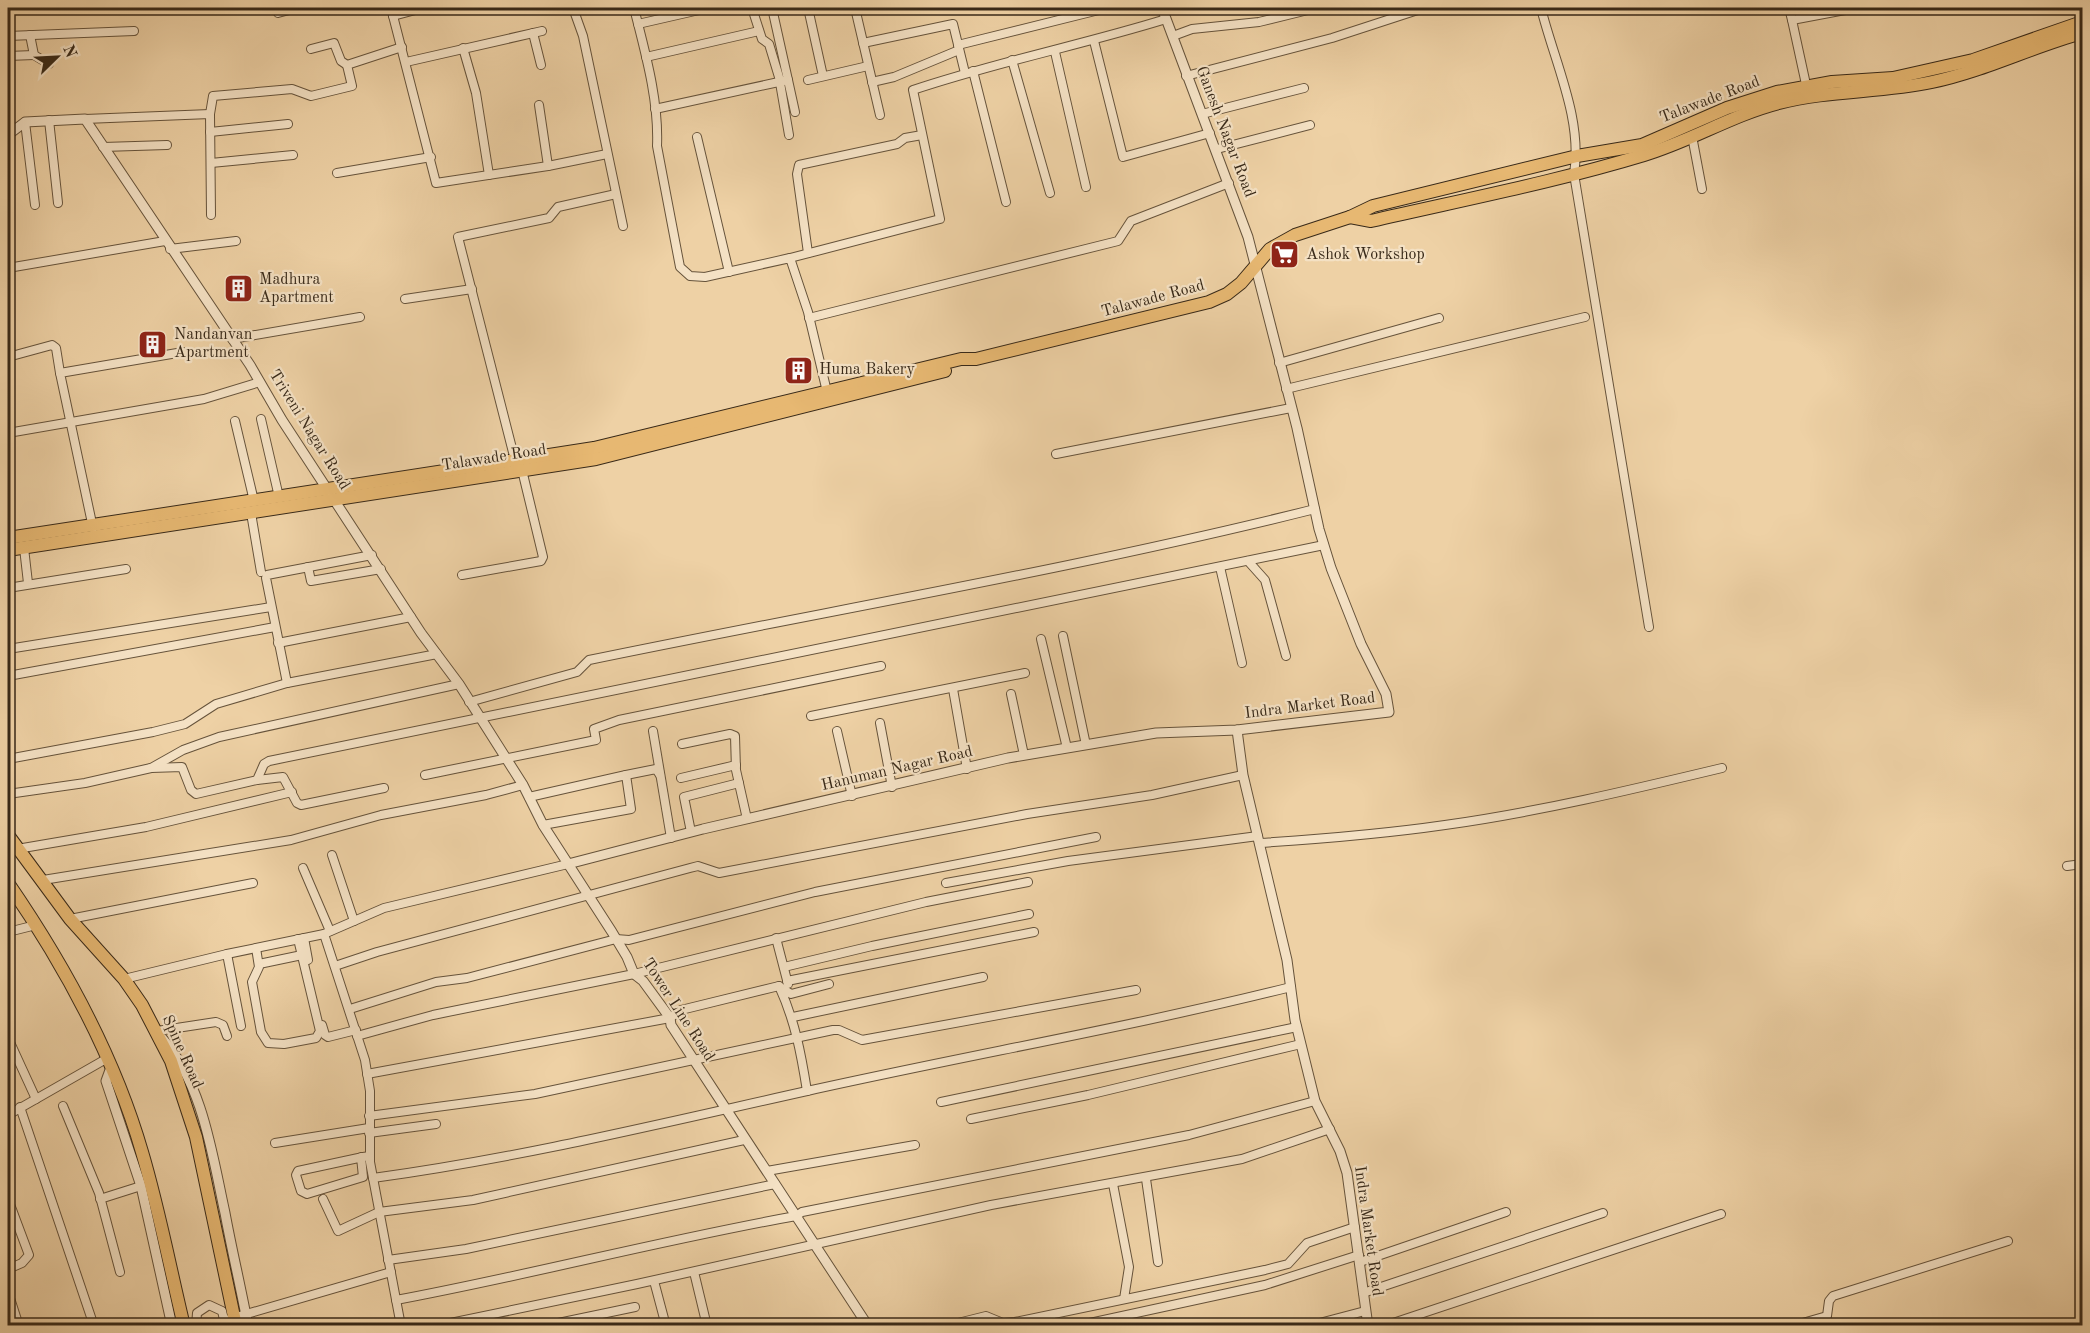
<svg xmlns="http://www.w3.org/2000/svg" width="2090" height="1333" viewBox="0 0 2090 1333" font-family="'Old Standard TT',serif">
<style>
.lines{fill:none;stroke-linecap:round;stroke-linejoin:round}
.minor-casing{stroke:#66533b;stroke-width:10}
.tertiary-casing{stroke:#66533b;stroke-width:11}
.primary-casing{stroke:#382918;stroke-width:14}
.minor{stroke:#f4e1c4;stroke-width:8}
.tertiary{stroke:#f4e1c4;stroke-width:9}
.primary{stroke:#e7b872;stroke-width:12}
.labels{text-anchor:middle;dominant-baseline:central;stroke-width:4.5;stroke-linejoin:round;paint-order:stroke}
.street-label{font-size:16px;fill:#382918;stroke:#f4e1c4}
.poi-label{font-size:16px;fill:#382918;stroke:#f4e1c4;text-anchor:start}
</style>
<rect width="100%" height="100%" fill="#eed1a5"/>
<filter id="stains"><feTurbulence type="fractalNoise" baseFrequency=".00333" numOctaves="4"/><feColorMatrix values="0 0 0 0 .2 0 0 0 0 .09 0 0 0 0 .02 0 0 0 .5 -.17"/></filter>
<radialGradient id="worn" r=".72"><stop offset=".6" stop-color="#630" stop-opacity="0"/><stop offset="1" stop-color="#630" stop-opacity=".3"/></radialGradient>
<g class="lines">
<defs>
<g id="minor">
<polyline points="391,8 436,183 548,166 607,154"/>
<polyline points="573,8 583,36 623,226"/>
<path d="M634,8c11,44 25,92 23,138l23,121 10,9 15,1 85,-19 18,54 20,84"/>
<polyline points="752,8 762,39 769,44 779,77 789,135"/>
<polyline points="808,8 823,76"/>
<polyline points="855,8 880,115"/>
<path d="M1541,8c13,53 42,111 33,166l75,453"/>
<polyline points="1789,8 1792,20"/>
<polyline points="278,13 297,8"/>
<polyline points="393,16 423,8"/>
<polyline points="638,24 708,8"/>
<polyline points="533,33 541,65"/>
<polyline points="30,35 34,55 49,64"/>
<polyline points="8,36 134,31"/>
<polyline points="1173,36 1192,29 1259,22 1316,8"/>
<polyline points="1094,41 1123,157 1210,133"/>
<polyline points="863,43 953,24 965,73"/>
<polyline points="958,45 1107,8"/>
<polyline points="463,48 476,93 489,175"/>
<polyline points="311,49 334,43 341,61 347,65"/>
<polyline points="1055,52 1086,187"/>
<polyline points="8,56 34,55"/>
<polyline points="646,57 759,31"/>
<polyline points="1012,60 1050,193"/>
<polyline points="406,62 542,31"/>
<polyline points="973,71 1006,202"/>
<polyline points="1186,76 1332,38 1424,8"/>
<polyline points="788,80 795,112"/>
<polyline points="808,80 868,66"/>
<polyline points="872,82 894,77 959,50"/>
<polyline points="1807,89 1792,20 1845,10 1844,8"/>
<polyline points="539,105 548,166"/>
<polyline points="655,109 788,80 772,8"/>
<polyline points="210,114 213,96 292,89 311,96 352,86 347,65 402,47"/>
<polyline points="1202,114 1304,88"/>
<polyline points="85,119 210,114 211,215"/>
<polyline points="49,120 58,203"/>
<polyline points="25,122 35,205"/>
<polyline points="210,132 288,124"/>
<polyline points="1692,136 1702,189"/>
<polyline points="697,137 729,272"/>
<polyline points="103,147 167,145"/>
<polyline points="1217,149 1310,125"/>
<polyline points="211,163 293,155"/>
<polyline points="337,173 431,157"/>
<polyline points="170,249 236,241"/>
<polyline points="808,253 797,174 799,165 897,144 905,138 922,135"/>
<path d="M790,258l150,-39 -27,-129c83,-28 169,-45 253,-71"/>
<polyline points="8,268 165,241"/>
<polyline points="405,299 472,289"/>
<polyline points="809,318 1118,241 1131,221 1229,183"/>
<polyline points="232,339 360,317"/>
<polyline points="8,357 52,345 56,348 60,373"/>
<polyline points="1279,363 1439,318"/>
<polyline points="1286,389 1585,317"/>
<polyline points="261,419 279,497"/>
<polyline points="235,421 254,501"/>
<polyline points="8,433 204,399 260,382"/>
<polyline points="1056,454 1291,408"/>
<polyline points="516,464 458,237 549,218 558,207 616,194"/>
<polyline points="251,513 261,572"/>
<polyline points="93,528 60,373 183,352"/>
<polyline points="24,548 28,583"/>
<polyline points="1248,561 1265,580 1286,656"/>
<polyline points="308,567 311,581 381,569"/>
<polyline points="1220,567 1242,663"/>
<polyline points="462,575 541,561 543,557 522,470"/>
<polyline points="8,588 126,569"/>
<polyline points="1063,636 1086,745"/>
<polyline points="1041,639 1067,748"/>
<polyline points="278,643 411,617"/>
<polyline points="8,649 271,607"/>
<polyline points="8,676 275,627"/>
<polyline points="287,683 266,578 267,575 372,555"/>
<polyline points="953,689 967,769"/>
<polyline points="1011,694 1024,755"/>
<path d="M469,702l108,-30 12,-12c242,-50 486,-91 726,-151"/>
<polyline points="811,716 1025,673"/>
<polyline points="880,723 892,787"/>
<polyline points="653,731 671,838"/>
<polyline points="837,731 852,796"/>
<polyline points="682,744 730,734 735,736 736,770 747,819"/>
<polyline points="8,759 153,732 185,724 216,704 287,683 437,654"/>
<polyline points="151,768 182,767 191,790 196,794 257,780 264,764 269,761 1324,545"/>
<polyline points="425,775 596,740 594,729 619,720 881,666"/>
<polyline points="626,775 656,769 660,775"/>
<polyline points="681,778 736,765"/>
<polyline points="257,780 283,777 297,803 301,805 384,788"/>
<polyline points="8,794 85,783 151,768 183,750 219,737 459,684"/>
<polyline points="529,797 626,775 631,809 543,825"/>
<polyline points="691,832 684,797 739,783"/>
<path d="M1259,843c62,-4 124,-9 186,-18 93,-13 185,-35 277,-57"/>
<polyline points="17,849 146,827 292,792"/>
<polyline points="332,855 354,921"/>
<polyline points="2067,866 2082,864"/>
<polyline points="303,868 330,931"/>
<polyline points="43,880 291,840 381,815 486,795 523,785"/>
<polyline points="946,883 1068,861 1258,836"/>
<polyline points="70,919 253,883"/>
<polyline points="8,932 36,925"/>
<polyline points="324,934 365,1060 370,1091 370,1162 401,1326"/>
<polyline points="304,938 308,960"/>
<polyline points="776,938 788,984"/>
<polyline points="256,948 259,967 252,982 261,1032 268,1043 284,1044 316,1038 320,1031 298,939"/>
<polyline points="227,954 241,1026"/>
<polyline points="259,964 302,955"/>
<polyline points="335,966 377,952 690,868 698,866 719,873 1027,814 1152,795 1243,775"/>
<polyline points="784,967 872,946 1029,914"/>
<polyline points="124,979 227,954 324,934 384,908 568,864"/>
<polyline points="787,981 1034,932"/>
<polyline points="8,993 9,1004"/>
<polyline points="350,1009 436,982 467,978 616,939 629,940 815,892 1096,837"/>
<polyline points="793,1017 983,977"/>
<polyline points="322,1025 325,1035 328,1037 356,1030"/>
<polyline points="157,1031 216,1022 223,1025 227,1036"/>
<polyline points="357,1036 433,1015 634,974 926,902 1028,882"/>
<polyline points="8,1038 36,1099"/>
<polyline points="367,1074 670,1018 681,1010 779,986"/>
<path d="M807,1091c-6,-38 -12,-70 -28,-105l12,8 38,-10"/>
<polyline points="941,1102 1297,1027"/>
<polyline points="63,1106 99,1193 120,1272"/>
<polyline points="20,1107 94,1326"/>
<polyline points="8,1115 106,1059"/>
<polyline points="369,1116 535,1094 833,1030 839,1030 862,1040 1136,990"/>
<polyline points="971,1119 1088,1095 1301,1044"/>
<polyline points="369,1133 436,1124"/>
<polyline points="275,1143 369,1128"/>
<polyline points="361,1157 363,1177 307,1194 301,1191 296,1175 298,1171 363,1157 370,1156"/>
<polyline points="767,1171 915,1145"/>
<path d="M373,1178c147,-20 290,-55 434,-87 161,-36 324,-64 484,-104"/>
<polyline points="1146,1179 1158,1262"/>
<polyline points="1113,1184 1129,1267 1124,1299"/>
<polyline points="8,1199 29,1255 22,1263 8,1269"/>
<polyline points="100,1199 141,1186"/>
<polyline points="323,1199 338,1231 379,1212 473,1200 744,1140"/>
<polyline points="388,1260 466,1249 775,1184"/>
<polyline points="1360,1262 1506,1212"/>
<polyline points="694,1272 707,1326"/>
<polyline points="654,1281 666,1326"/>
<polyline points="8,1292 19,1326"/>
<polyline points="1363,1293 1603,1213"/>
<path d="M396,1300c134,-25 266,-60 400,-84l6,-4 387,-77 126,-34"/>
<polyline points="226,1320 391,1272"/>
<polyline points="196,1326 197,1313 209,1305 222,1311 225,1324"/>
<polyline points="436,1326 637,1284 991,1205 1242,1159 1330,1129"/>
<polyline points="544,1326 635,1307"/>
<polyline points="946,1326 986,1316 1003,1323 1015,1322 1265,1270 1288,1264 1307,1243 1355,1227"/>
<polyline points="1076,1326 1265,1285 1359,1255"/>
<polyline points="1206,1326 1216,1323"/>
<polyline points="1308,1326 1365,1311"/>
<polyline points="1384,1326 1721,1214"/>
<polyline points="1792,1326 1827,1316 1829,1301 1833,1296 2008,1241"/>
</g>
<g id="tertiary">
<polyline points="8,135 25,122 85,119 250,365 282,420 421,633 459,684 523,785 543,825 612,932 627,957 634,974 643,981 670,1018 671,1025 868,1326"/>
<polyline points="1237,730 1243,775 1287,960 1295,1020 1315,1101 1340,1151 1347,1173 1368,1326"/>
<polyline points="568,864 703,829 1008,758 1156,733 1237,730 1389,712 1386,694 1361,644 1331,568 1319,529 1297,428 1248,237 1162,8"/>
<path d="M162,1038c41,46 50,116 63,175 7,38 16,75 23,113"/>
<polyline points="110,1070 106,1081 141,1186 172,1326"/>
</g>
<g id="primary">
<path d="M1350,217l21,4c91,-21 184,-39 273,-66 47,-14 88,-40 135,-52 50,-13 102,-10 153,-21 52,-11 99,-35 150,-49"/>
<polyline points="8,538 594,448 961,359 976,359 1209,302 1227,294 1241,283 1270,249 1295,235 1350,217 1373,206 1577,156 1642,145 1727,108 1777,92 1832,82 1893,78 1973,60 2082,22"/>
<polyline points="8,550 596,459 945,371"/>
<polyline points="8,835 70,919 124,979 142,1005 171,1061 196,1137 236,1326"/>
<path d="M8,883c57,83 106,172 134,269 17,57 28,116 42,174"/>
</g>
</defs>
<use href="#minor" class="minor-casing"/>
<use href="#tertiary" class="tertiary-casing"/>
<use href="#primary" class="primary-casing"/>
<use href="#minor" class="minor"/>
<use href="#tertiary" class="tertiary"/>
<use href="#primary" class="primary"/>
</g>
<defs>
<symbol id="supermarket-square" viewBox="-11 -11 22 22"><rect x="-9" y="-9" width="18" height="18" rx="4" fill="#8f2418" stroke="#f4e1c4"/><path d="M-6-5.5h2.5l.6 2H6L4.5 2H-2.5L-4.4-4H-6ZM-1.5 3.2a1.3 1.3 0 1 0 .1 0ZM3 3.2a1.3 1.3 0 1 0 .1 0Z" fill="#fff"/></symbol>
<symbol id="building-square" viewBox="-11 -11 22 22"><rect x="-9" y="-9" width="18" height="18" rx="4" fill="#8f2418" stroke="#f4e1c4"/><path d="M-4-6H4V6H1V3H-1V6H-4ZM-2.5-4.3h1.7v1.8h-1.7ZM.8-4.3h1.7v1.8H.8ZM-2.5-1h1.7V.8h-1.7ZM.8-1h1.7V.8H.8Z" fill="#fff"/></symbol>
</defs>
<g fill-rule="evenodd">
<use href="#supermarket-square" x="1268" y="238" width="33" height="33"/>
<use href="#building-square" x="222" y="272" width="33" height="33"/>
<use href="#building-square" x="136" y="328" width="33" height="33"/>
<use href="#building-square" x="782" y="354" width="33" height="33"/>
</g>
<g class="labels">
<g class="street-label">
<text transform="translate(1710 100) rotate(-21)">Talawade Road</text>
<text transform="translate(1225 132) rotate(69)">Ganesh Nagar Road</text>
<text transform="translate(1153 299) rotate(-15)">Talawade Road</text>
<text transform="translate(309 430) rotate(58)">Triveni Nagar Road</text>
<text transform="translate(494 458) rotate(-9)">Talawade Road</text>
<text transform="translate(1310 706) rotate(-7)">Indra Market Road</text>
<text transform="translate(897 769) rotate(-13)">Hanuman Nagar Road</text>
<text transform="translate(678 1010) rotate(57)">Tower Line Road</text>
<text transform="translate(182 1052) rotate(66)">Spine Road</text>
<text transform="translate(1368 1231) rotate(82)">Indra Market Road</text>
</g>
<g class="poi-label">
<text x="1306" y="255">Ashok Workshop</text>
<text x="259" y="280">Madhura<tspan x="259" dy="18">Apartment</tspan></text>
<text x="174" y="335">Nandanvan<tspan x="174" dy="18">Apartment</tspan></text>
<text x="819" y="370">Huma Bakery</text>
</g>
</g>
<rect width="2090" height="1333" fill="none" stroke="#eed1a5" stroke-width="30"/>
<rect x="9" y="9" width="2072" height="1315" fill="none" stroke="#382918" stroke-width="3"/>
<rect x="15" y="15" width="2060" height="1303" fill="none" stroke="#382918" stroke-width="1.5"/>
<g transform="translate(57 57) rotate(66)" stroke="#f4e1c4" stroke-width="4.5" paint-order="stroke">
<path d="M0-4.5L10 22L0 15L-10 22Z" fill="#382918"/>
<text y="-9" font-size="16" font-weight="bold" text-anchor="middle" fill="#382918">N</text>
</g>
<rect width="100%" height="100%" filter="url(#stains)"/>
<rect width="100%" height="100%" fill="url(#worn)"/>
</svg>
